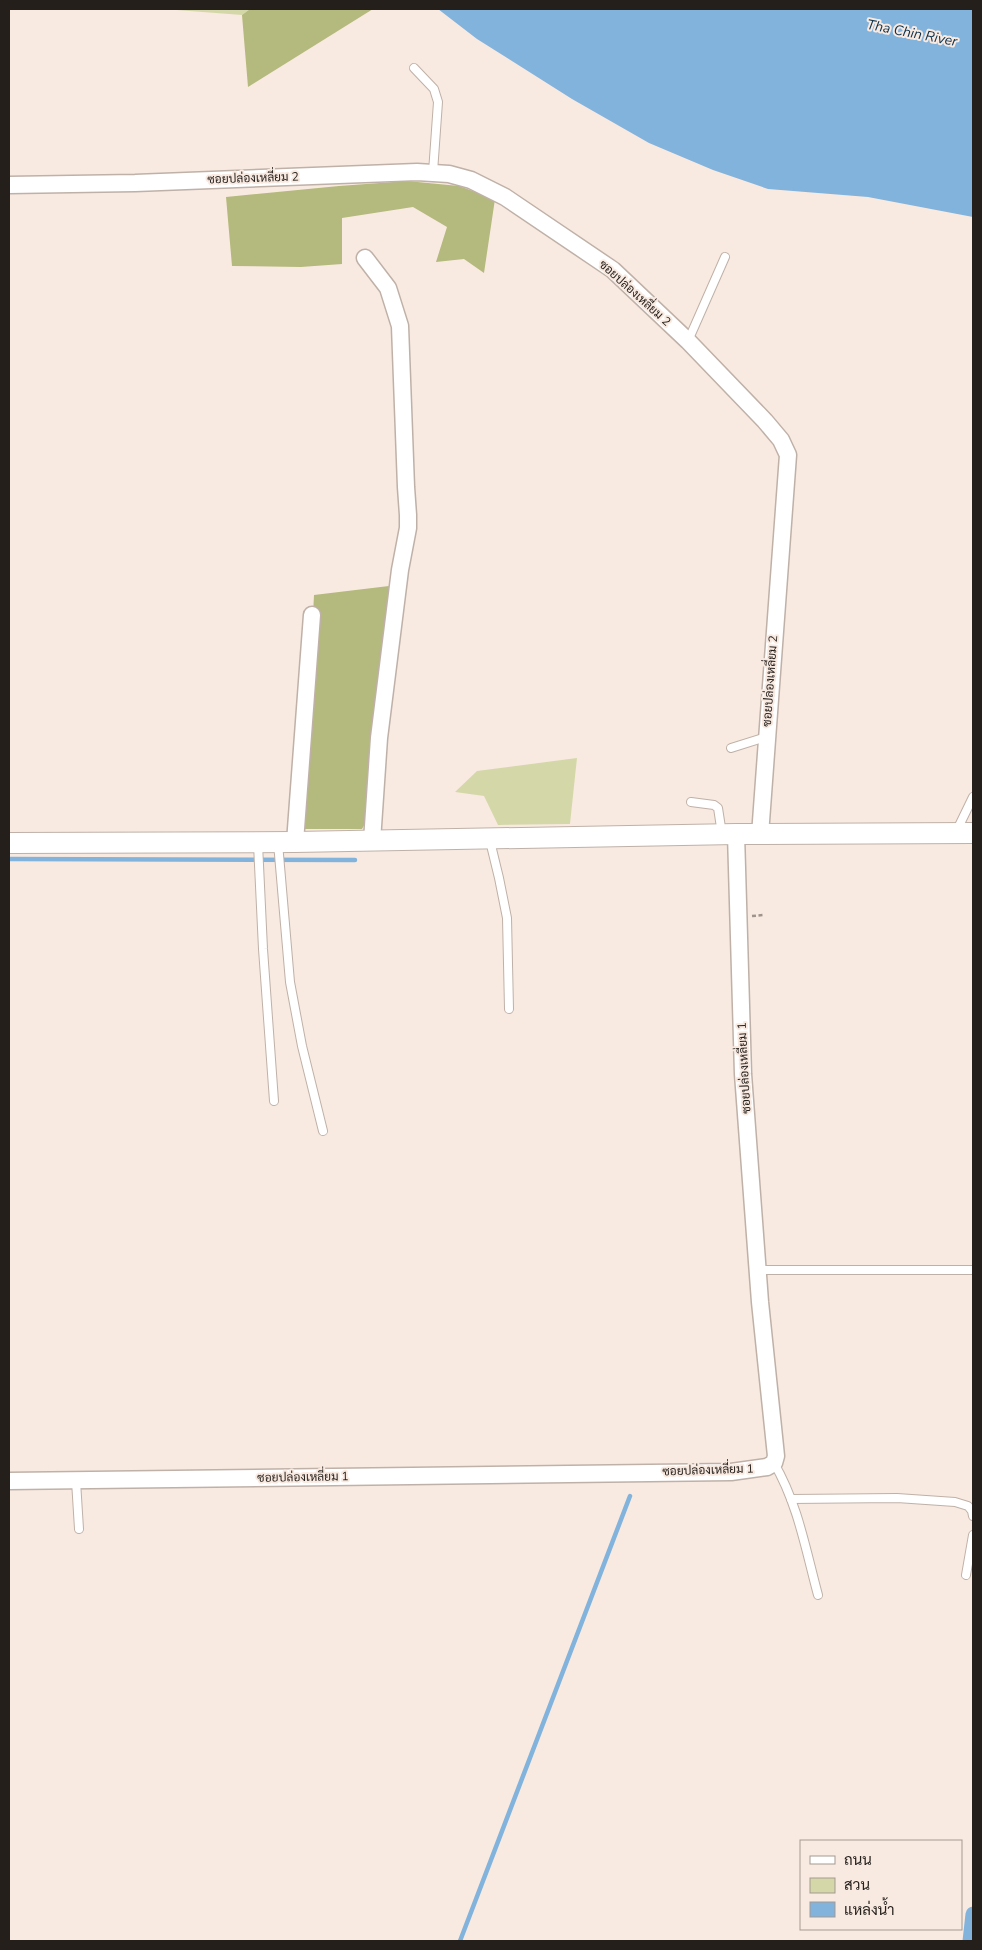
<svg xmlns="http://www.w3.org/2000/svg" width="982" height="1950" viewBox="0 0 982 1950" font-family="'Nunito Sans',Sarabun,sans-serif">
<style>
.green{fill:#d4d8a9}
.forest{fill:#b4b97d}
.water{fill:#82b3dd}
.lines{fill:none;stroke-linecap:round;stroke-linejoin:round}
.stream{stroke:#82b3dd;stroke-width:4.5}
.canal{stroke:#82b3dd;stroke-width:15}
.service-casing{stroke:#bfb1a8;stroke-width:10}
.minor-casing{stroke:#bfb1a8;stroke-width:19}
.tertiary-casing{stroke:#bfb1a8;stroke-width:22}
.path{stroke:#9f948d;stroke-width:2.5;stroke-dasharray:4 2.5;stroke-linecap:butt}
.service{stroke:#fff;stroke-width:8}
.minor{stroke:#fff;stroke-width:16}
.tertiary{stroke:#fff;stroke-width:20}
.labels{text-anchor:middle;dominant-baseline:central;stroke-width:4;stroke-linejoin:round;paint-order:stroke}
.street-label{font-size:12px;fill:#241f1b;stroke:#f9eae1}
.water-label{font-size:14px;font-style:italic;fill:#0c324e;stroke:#f9eae1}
</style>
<rect width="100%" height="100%" fill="#f9eae1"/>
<g class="green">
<polygon points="163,9 250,9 242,15"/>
<polygon points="577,758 570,824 498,825 484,796 455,792 477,771"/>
</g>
<g class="forest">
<polygon points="250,9 373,9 248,87 242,15"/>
<polygon points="407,181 459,186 495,199 484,273 464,259 436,262 447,227 413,207 342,218 342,264 301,267 232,266 226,197 339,186"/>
<polygon points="389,586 369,787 368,818 362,829 302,829 314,595"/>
</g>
<polygon class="water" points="438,9 973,9 973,217 868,197 768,189 713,170 649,143 572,99 477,39"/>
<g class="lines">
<g class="stream">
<polyline points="9,859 355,860"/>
<polyline points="460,1941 630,1496"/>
</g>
<polyline class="canal" points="970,1941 973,1914"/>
<defs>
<g id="service">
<polyline points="414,68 434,89 438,102 433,172"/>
<polyline points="688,341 725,257"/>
<polyline points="731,748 766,737"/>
<polyline points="691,802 714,805 718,808 722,834"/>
<polyline points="957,830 973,797"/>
<polyline points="490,841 499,878 507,918 509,1009"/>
<polyline points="278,843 290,982 302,1046 323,1131"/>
<polyline points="258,844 263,949 274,1101"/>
<polyline points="758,1270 973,1270"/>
<path d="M774,1463c24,41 32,88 44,132"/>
<polyline points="76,1481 79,1529"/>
<polyline points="791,1499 897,1498 955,1502 968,1506 972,1511 973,1516"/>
<polyline points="966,1575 973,1535"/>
</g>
<g id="minor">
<polyline points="9,185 135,183 417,172 449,174 471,180 505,197 613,270 688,341 765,421 781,440 788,455 760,835"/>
<polyline points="365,258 388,288 400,326 406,487 408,515 408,528 400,570 379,738 372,841"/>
<polyline points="295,842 312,615"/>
<polyline points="9,1481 731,1472 767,1467 774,1463 776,1456 760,1302 743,1074 736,834"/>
</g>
<polyline id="tertiary" points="9,843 295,842 736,834 973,833"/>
</defs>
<use href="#service" class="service-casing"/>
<use href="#minor" class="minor-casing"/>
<use href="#tertiary" class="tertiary-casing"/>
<polyline class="path" points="752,916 763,915"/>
<use href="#service" class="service"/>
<use href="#minor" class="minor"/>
<use href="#tertiary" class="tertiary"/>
</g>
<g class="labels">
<g class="street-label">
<text transform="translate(253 178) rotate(-2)">ซอยปล่องเหลี่ยม 2</text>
<text transform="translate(635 293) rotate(42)">ซอยปล่องเหลี่ยม 2</text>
<text transform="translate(770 681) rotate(-86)">ซอยปล่องเหลี่ยม 2</text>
<text transform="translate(744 1068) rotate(-93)">ซอยปล่องเหลี่ยม 1</text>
<text transform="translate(708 1470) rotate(-2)">ซอยปล่องเหลี่ยม 1</text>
<text transform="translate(303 1477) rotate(-1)">ซอยปล่องเหลี่ยม 1</text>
</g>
<g class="water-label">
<text transform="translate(912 33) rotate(11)">Tha Chin River</text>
</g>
</g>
<rect width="982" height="1950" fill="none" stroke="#241f1b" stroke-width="20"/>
<rect x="800" y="1840" width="162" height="90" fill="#f9eae1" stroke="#a49992"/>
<rect x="810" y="1856" width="25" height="8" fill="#ffffff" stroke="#a49992"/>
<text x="844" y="1865" font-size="15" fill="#241f1b">ถนน</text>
<rect x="810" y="1878" width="25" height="15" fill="#d4d8a9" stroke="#a49992"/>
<text x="844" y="1890" font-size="15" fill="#241f1b">สวน</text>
<rect x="810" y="1902" width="25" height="15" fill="#82b3dd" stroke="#a49992"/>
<text x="844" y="1915" font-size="15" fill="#241f1b">แหล่งน้ำ</text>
</svg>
